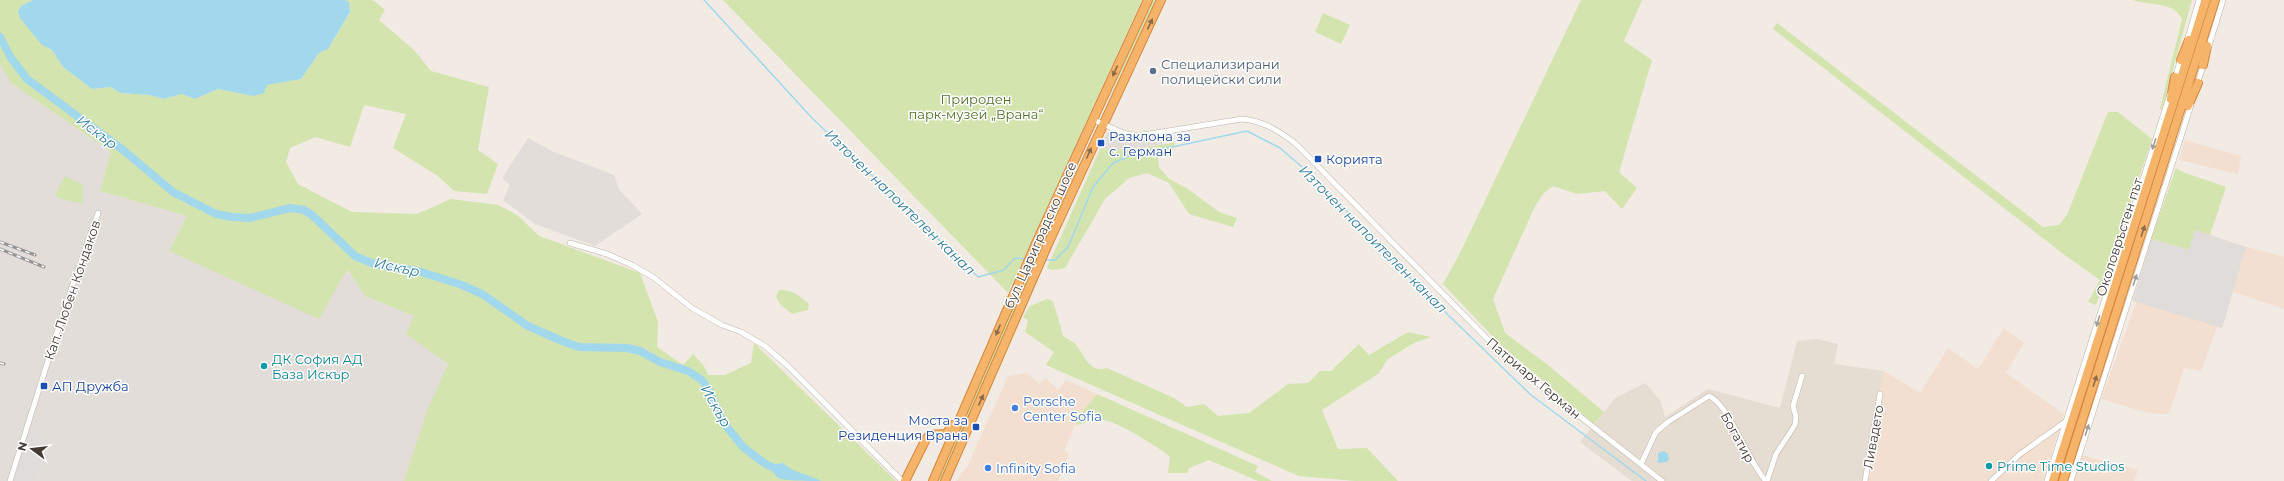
<svg xmlns="http://www.w3.org/2000/svg" width="2284" height="481" viewBox="0 0 2284 481" font-family="Montserrat,sans-serif">
<style>
.residential{fill:#e5dcd2}
.commercial{fill:#f3dfcf}
.industrial{fill:#e3ddd9}
.green{fill:#d3e4ae}
.parking{fill:#dfdcd9}
.water{fill:#a2d8ec}
.lines{fill:none;stroke-linecap:round;stroke-linejoin:round}
.stream{stroke:#a2d8ec;stroke-width:1.5}
.river{stroke:#a2d8ec;stroke-width:8}
.minor-casing{stroke:#bfb4aa;stroke-width:6}
.highway-casing{stroke:#d5863a;stroke-width:10}
.minor{stroke:#fff;stroke-width:5}
.highway{stroke:#f6b36a;stroke-width:8}
.rail-casing{stroke:#949494;stroke-width:3}
.rail{stroke:#fff;stroke-width:1.5;stroke-dasharray:4.5;stroke-linecap:butt}
.oneway{fill:#8b6b4a}
.oneway2{fill:#a19d9a}
.service-dot{fill:#5c6f8a;stroke:#fff;stroke-width:1.5}
.transit-dot{fill:#1a4fb4;stroke:#fff;stroke-width:1.5}
.culture-dot{fill:#0f9aa8;stroke:#fff;stroke-width:1.5}
.shop-dot{fill:#3f7fe0;stroke:#fff;stroke-width:1.5}
.labels{text-anchor:middle;dominant-baseline:central;stroke-width:3;stroke-linejoin:round;paint-order:stroke}
.service-label{font-size:13px;fill:#4e5e75;stroke:#fff;text-anchor:start}
.park-label{font-size:13px;fill:#50712b;stroke:#fff}
.transit-label{font-size:13px;fill:#164399;stroke:#fff;text-anchor:start}
.street-label{font-size:13px;fill:#433b34;stroke:#fff}
.culture-label{font-size:13px;fill:#0d838f;stroke:#fff;text-anchor:start}
.shop-label{font-size:13px;fill:#366cbe;stroke:#fff;text-anchor:start}
.water-label{font-size:14px;font-style:italic;fill:#307c9a;stroke:#fff}
</style>
<rect width="100%" height="100%" fill="#f1ebe4"/>
<polygon class="residential" points="1817,339 1838,344 1834,364 1884,371 1864,481 1632,481 1580,442 1615,398 1645,383 1660,400 1665,417 1708,389 1780,408 1797,341"/>
<g class="commercial">
<polygon points="2185,140 2241,156 2238,174 2179,160"/>
<polygon points="2195,230 2215,236 2214,238 2284,257 2284,309 2233,292 2222,328 2217,327 2201,371 2184,368 2169,414 2148,413 2101,399 2136,303 2133,301 2151,239 2189,250"/>
<polygon points="2004,328 2024,343 2006,373 2064,414 2043,481 1864,481 1884,371 1920,393 1948,348 1978,369"/>
<polygon points="1027,373 1039,384 1046,378 1058,390 1066,380 1097,394 1079,416 1064,451 1069,454 1058,481 956,481 968,465 1008,376"/>
<polygon points="2082,455 2138,470 2134,481 2073,481"/>
</g>
<g class="industrial">
<polygon points="0,64 11,83 111,152 100,191 187,216 169,251 346,268 365,296 415,316 407,334 448,364 424,481 0,481"/>
<polygon points="1107,132 1140,140 1163,135 1164,144 1135,150 1100,149"/>
<polygon points="528,138 552,151 614,175 619,189 642,214 595,246 535,224 503,200 510,185 502,178"/>
</g>
<g class="green">
<polygon points="0,0 33,0 21,6 18,11 42,45 52,50 63,67 92,89 111,87 120,93 150,95 163,99 182,94 195,99 218,89 253,96 267,85 301,79 319,53 328,49 350,13 349,2 345,0 373,0 385,10 379,20 414,50 431,71 489,87 478,150 498,164 487,194 454,191 438,176 393,148 406,114 364,105 350,147 316,137 290,148 286,162 298,184 352,212 417,214 451,199 498,205 517,215 539,236 640,273 658,322 657,347 683,365 693,354 704,366 708,375 725,375 751,363 754,343 896,481 404,481 427,411 448,364 406,334 414,316 365,296 347,269 319,319 169,251 187,216 100,191 111,152 11,83 0,64"/>
<polygon points="723,0 1142,0 1008,293"/>
<polygon points="1151,0 1156,0 1107,103"/>
<polygon points="1581,0 1642,0 1624,41 1652,60 1619,172 1637,188 1622,209 1605,191 1577,194 1553,186 1544,193 1536,204 1493,299 1505,333 1548,365 1604,412 1594,424 1500,344 1443,284 1460,253"/>
<path d="M2133,0h59l-30,109h-2l22,-90c-8,-18 -33,-13 -49,-19z"/>
<polygon points="1323,13 1350,25 1341,44 1315,32"/>
<polygon points="1777,23 2043,227 2059,225 2067,215 2108,112 2118,112 2152,139 2096,305 2088,302 2100,280 2066,256 1773,29"/>
<polygon points="1091,129 1093,129 941,481 938,481"/>
<polygon points="1175,142 1173,151 1158,155 1159,167 1169,179 1188,189 1219,212 1237,218 1233,227 1189,214 1169,183 1147,173 1129,178 1105,199 1065,268 1053,270 1047,268 1100,149 1135,150"/>
<path d="M2176,168c7,6 39,14 50,19l-16,48 -15,-5 -6,20 -38,-11z"/>
<polygon points="65,176 83,185 83,204 61,199 55,195"/>
<path d="M779,290c13,-1 21,6 30,14l-1,6 -16,4 -12,-10 -4,-7z"/>
<path d="M1047,299l6,2 10,35c4,3 10,5 13,9 10,12 13,28 31,23l67,30 13,9 17,-3 14,12 31,-3 39,-29 20,-1 12,-12h11l28,-27 10,11 39,-23 23,5 -17,6 -26,16 -10,15 -56,36 16,39 29,-1 31,33h-43l-56,-5 -253,-111 8,-13 -29,-20 3,-12 -5,-3 7,-11z"/>
<path d="M1097,394l161,72 -3,6 17,9h-14l-49,-21 -20,8 -2,5h-19l2,-16c-11,-10 -52,-35 -66,-37 -8,-1 -20,4 -28,5l3,-9z"/>
</g>
<g class="parking">
<polygon points="2195,230 2246,247 2222,328 2133,301 2151,239 2189,250"/>
<polygon points="29,429 39,431 38,438 48,441 34,481 12,481"/>
</g>
<g class="water">
<polygon points="33,0 345,0 349,2 350,12 328,49 319,53 301,79 267,85 264,93 253,96 218,89 195,99 182,94 163,99 150,95 120,93 111,87 92,89 63,67 52,50 42,45 20,18 18,11 21,6"/>
<polygon points="1664,451 1668,454 1669,459 1667,462 1658,463 1658,453"/>
<path d="M783,463c10,10 25,11 38,18 -10,0 -36,0 -43,-3 -4,-3 -6,-9 -10,-13z"/>
</g>
<g class="lines">
<g class="stream">
<polyline points="704,0 812,118 978,277 1004,270 1015,258 1025,259"/>
<polyline points="1045,260 1055,260 1068,247 1093,187 1113,163 1142,151 1172,147 1247,131 1280,148 1316,179 1414,282 1531,395 1646,481"/>
</g>
<polyline class="river" points="0,37 11,58 27,79 123,150 173,192 216,214 232,217 250,218 290,208 304,210 312,215 355,256 374,264 418,271 462,285 482,294 528,326 562,341 579,347 627,348 640,351 660,362 688,371 702,380 709,390 722,421 743,447 764,463 778,470"/>
<defs>
<g id="minor">
<polyline points="2187,41 2199,0"/>
<polyline points="2208,49 2223,0"/>
<polyline points="2175,79 2181,58"/>
<polyline points="2197,85 2204,63"/>
<path d="M1092,119l31,14 14,3 105,-17c22,2 39,13 55,26l210,214 155,122"/>
<polyline points="570,243 607,254 632,265 653,277 692,308 722,325 741,332 765,346 789,367 902,481"/>
<path d="M1641,464l15,-32 12,-10 41,-26c20,8 39,66 57,85"/>
<polyline points="10,481 64,310 98,213"/>
<polyline points="1767,481 1776,454 1795,425 1796,417 1793,406 1802,376"/>
<polyline points="1865,481 1880,394"/>
<polyline points="1991,481 2019,455 2065,422"/>
<polyline points="2047,481 2170,94"/>
<polyline points="2071,481 2191,105"/>
</g>
<g id="highway">
<polyline points="2181,60 2189,40"/>
<polyline points="2203,65 2207,46"/>
<polyline points="2171,99 2175,77"/>
<polyline points="2188,106 2198,83"/>
<polyline points="905,481 926,439 930,435 946,434 953,425"/>
<polyline points="933,481 1037,241 1148,0"/>
<polyline points="945,481 1048,244 1161,0"/>
<polyline points="2053,481 2206,0"/>
<polyline points="2063,481 2215,0"/>
</g>
</defs>
<use href="#minor" class="minor-casing"/>
<use href="#highway" class="highway-casing"/>
<use href="#minor" class="minor"/>
<use href="#highway" class="highway"/>
<defs>
<g id="rail">
<polyline points="0,242 35,255"/>
<polyline points="0,249 44,267"/>
<polyline points="0,363 4,364"/>
</g>
</defs>
<use href="#rail" class="rail-casing"/>
<use href="#rail" class="rail"/>
</g>
<defs><path id="oneway-solid" d="M-6-.8H1V-3.2L6.5 0L1 3.2V.8H-6Z"/></defs>
<g class="oneway">
<use href="#oneway-solid" transform="translate(1150 24) rotate(-65)"/>
<use href="#oneway-solid" transform="translate(1115 71) rotate(115)"/>
<use href="#oneway-solid" transform="translate(1089 153) rotate(-66)"/>
<use href="#oneway-solid" transform="translate(2143 231) rotate(-72)"/>
<use href="#oneway-solid" transform="translate(998 330) rotate(113)"/>
<use href="#oneway-solid" transform="translate(2095 381) rotate(-72)"/>
<use href="#oneway-solid" transform="translate(981 400) rotate(-66)"/>
</g>
<g class="oneway2">
<use href="#oneway-solid" transform="translate(2154 144) rotate(108)"/>
<use href="#oneway-solid" transform="translate(2135 280) rotate(-72)"/>
<use href="#oneway-solid" transform="translate(2098 321) rotate(107)"/>
<use href="#oneway-solid" transform="translate(2087 430) rotate(-72)"/>
</g>
<circle class="service-dot" cx="1153" cy="71" r="4"/>
<g class="transit-dot">
<rect x="1097" y="139" width="8" height="8" rx="2"/>
<rect x="1314" y="155" width="8" height="8" rx="2"/>
<rect x="40" y="382" width="8" height="8" rx="2"/>
<rect x="972" y="423" width="8" height="8" rx="2"/>
</g>
<g class="culture-dot">
<circle cx="264" cy="366" r="4"/>
<circle cx="1989" cy="466" r="4"/>
</g>
<g class="shop-dot">
<circle cx="1015" cy="408" r="4"/>
<circle cx="988" cy="468" r="4"/>
</g>
<g class="labels">
<g class="service-label">
<text x="1161" y="64">Специализирани<tspan x="1161" dy="15">полицейски сили</tspan></text>
</g>
<g class="park-label">
<text x="976" y="99">Природен<tspan x="976" dy="15">парк-музей „Врана“</tspan></text>
</g>
<g class="transit-label">
<text x="1109" y="136">Разклона за<tspan x="1109" dy="15">с. Герман</tspan></text>
<text x="1326" y="159">Корията</text>
<text x="52" y="386">АП Дружба</text>
<text x="968" y="420" text-anchor="end">Моста за<tspan x="968" dy="15">Резиденция Врана</tspan></text>
</g>
<g class="street-label">
<text transform="translate(1040 235) rotate(-66)">бул. Цариградско шосе</text>
<text transform="translate(2119 237) rotate(-72)">Околовръстен път</text>
<text transform="translate(72 290) rotate(-71)">Кап. Любен Кондаков</text>
<text transform="translate(1534 378) rotate(40)">Патриарх Герман</text>
<text transform="translate(1738 437) rotate(61)">Богатир</text>
<text transform="translate(1873 437) rotate(-80)">Ливадето</text>
</g>
<g class="culture-label">
<text x="272" y="359">ДК София АД<tspan x="272" dy="15">База Искър</tspan></text>
<text x="1997" y="466">Prime Time Studios</text>
</g>
<g class="shop-label">
<text x="1023" y="401">Porsche<tspan x="1023" dy="15">Center Sofia</tspan></text>
<text x="996" y="468">Infinity Sofia</text>
</g>
<g class="water-label">
<text transform="translate(97 132) rotate(37)">Искър</text>
<text transform="translate(900 202) rotate(44)">Източен напоителен канал</text>
<text transform="translate(1373 239) rotate(45)">Източен напоителен канал</text>
<text transform="translate(397 267) rotate(12)">Искър</text>
<text transform="translate(716 406) rotate(60)">Искър</text>
</g>
</g>
<g transform="translate(32 449) rotate(285)" stroke="#ffffff" stroke-width="3" paint-order="stroke">
<path d="M0-3L7 15L0 10L-7 15Z" fill="#433b34"/>
<text y="-6" font-size="11" font-weight="bold" text-anchor="middle" fill="#433b34">N</text>
</g>
</svg>
